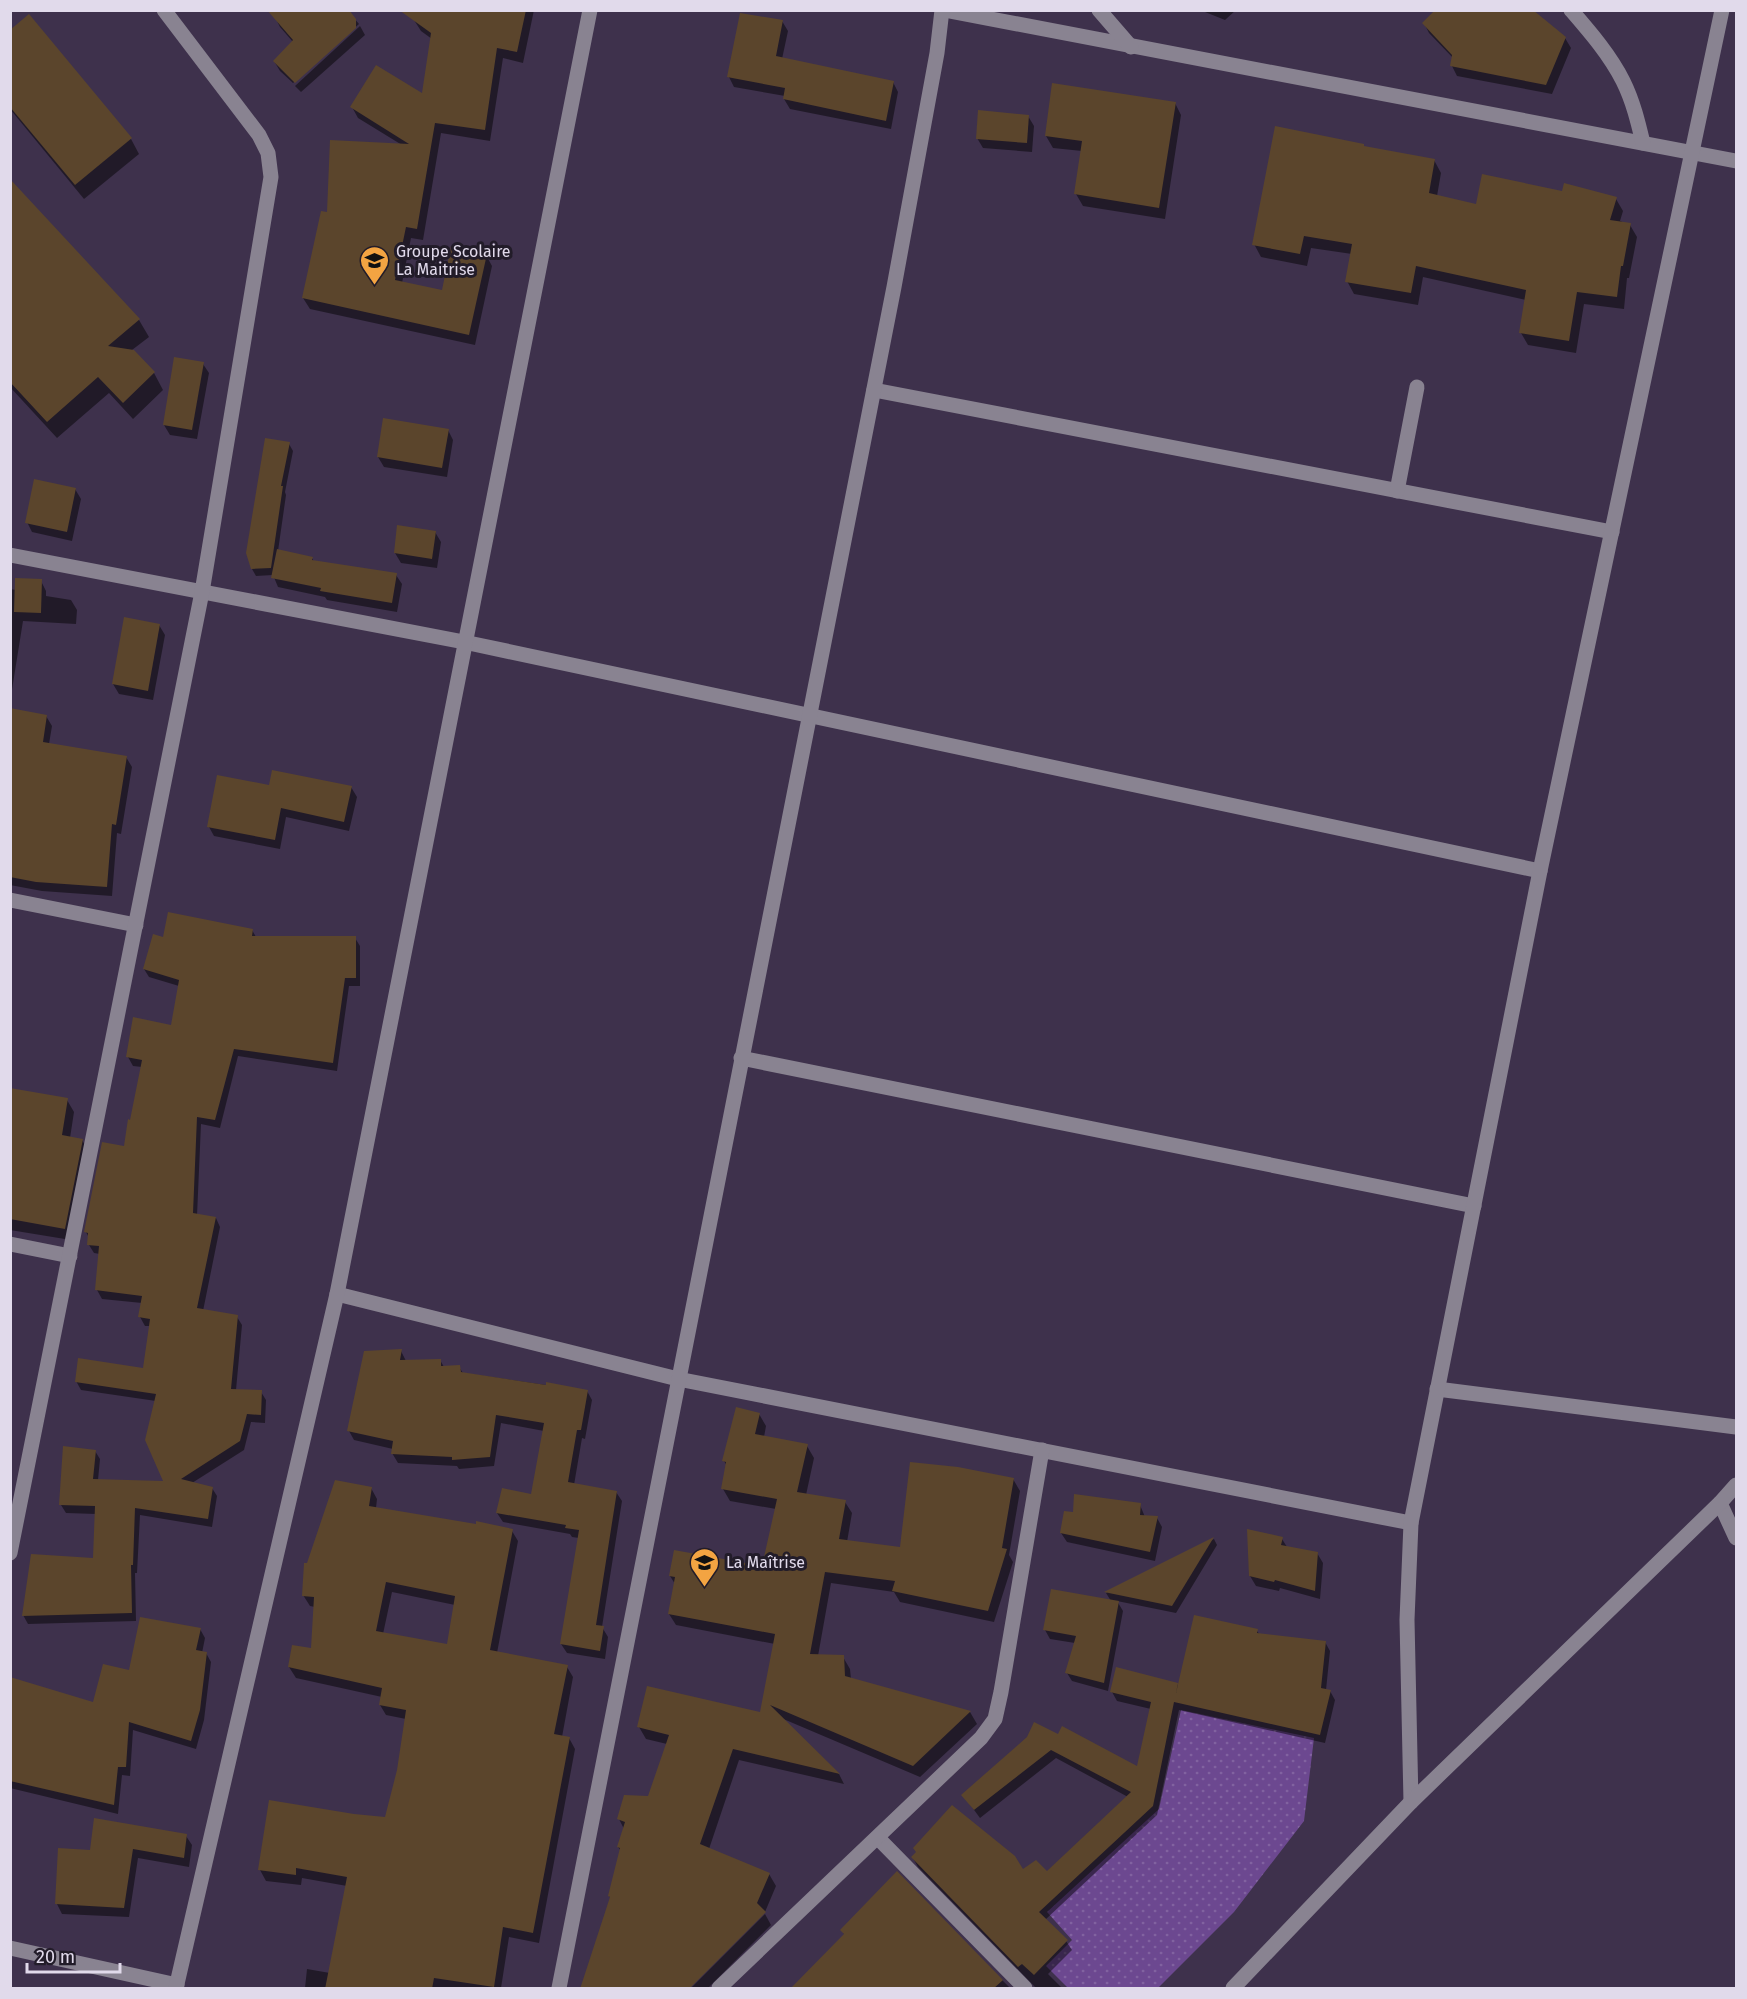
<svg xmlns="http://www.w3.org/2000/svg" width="1747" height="1999" viewBox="0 0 1747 1999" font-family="'Fira Sans',sans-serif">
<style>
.grass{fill:url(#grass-dots)}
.shadow{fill:#0007;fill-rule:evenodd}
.building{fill:#5b452c;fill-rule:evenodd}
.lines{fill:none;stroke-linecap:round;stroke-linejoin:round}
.minor{stroke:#898391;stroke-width:15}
.labels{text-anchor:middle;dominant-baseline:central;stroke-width:6;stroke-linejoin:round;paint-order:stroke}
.poi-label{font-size:16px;fill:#e1daeb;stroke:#221c29;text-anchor:start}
</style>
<defs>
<pattern id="grass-dots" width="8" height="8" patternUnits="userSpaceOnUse" patternTransform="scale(1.5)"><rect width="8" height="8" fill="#6c4890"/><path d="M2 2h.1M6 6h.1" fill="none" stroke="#8162a0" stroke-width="1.8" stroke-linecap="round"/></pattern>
</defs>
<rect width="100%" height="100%" fill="#3e314c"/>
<polygon class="grass" points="1181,1710 1314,1738 1304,1821 1234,1912 1158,1988 1068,1988 1046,1966 1072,1940 1047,1912 1159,1809"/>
<g class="shadow">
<polygon points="347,10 359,24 293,83 280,71 274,61 293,42 280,27 275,17"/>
<polygon points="421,10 534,10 523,63 503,58 490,141 441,133 423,240 411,238 402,283 443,292 486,255 492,266 475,345 310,309 303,298 329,214 402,145 358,118 352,107 424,95 432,39 421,31 414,20"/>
<polygon points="1200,10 1236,10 1225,20"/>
<polygon points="782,21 788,31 782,59 893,82 898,92 891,129 790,109 784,99 785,96 734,87 729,77"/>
<polygon points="1424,23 1565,38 1571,48 1552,94 1457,76 1452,66 1453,58 1429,33"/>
<polygon points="360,26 365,35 301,92 295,86"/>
<polygon points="10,31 131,139 139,154 84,199 10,109"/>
<polygon points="1175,103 1181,115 1165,219 1083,206 1076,194 1082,151 1053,148 1046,136"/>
<polygon points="1028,116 1034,126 1032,152 983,148 977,138"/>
<polygon points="1365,148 1434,160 1441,173 1437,196 1477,206 1563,193 1616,199 1623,211 1620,221 1630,225 1637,237 1629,278 1627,278 1624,309 1584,304 1576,353 1528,345 1521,333 1526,300 1423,277 1418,305 1354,294 1347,281 1352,254 1311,248 1307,266 1261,257 1254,244"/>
<polygon points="10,181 139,320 149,337 132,350 154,373 163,390 133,419 109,393 57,438 10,387"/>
<polygon points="203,364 209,373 197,439 170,435 164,425"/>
<polygon points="448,430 453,440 447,477 384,467 378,457"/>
<polygon points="289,444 293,451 285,492 286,495 278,551 312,558 314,562 396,575 402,584 397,612 327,600 325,597 278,587 273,575 256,576 252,569"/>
<polygon points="75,489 81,499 72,541 32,532 27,522"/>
<polygon points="435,532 441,542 437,568 401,563 395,553"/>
<polygon points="41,581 46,591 46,596 71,600 77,610 76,624 23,621 10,702 10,589 16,590"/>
<polygon points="159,625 165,635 153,700 119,694 113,684"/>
<polygon points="10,710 46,716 52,726 49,744 126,757 132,767 121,834 117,833 112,896 42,891 10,885"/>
<polygon points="351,787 357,797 349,831 286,817 280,849 214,836 209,827"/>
<polygon points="252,930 256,937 355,938 360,946 360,986 349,986 337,1071 238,1056 220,1128 201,1124 197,1216 216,1218 220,1227 203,1311 237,1317 242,1325 236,1390 261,1392 266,1400 265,1423 251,1422 244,1450 192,1483 212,1488 217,1496 212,1527 140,1515 137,1573 135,1573 136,1621 28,1624 23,1615 94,1560 96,1514 66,1513 61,1505 95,1451 100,1459 98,1480 165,1483 156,1401 81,1390 76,1381 144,1370 150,1326 145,1326 140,1317 142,1303 102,1299 97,1290 100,1254 94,1253 89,1245 89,1238 86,1232 126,1148 142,1067 133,1066 128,1057 172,1026 179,986 149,977 144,969 164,939"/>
<polygon points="10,1089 67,1100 74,1112 70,1138 82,1140 89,1152 71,1240 10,1230"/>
<polygon points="401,1351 406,1361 440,1360 444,1367 459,1367 463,1373 587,1391 592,1400 585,1439 582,1438 574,1485 616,1492 622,1501 602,1627 608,1637 605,1659 567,1653 561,1644 579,1538 572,1537 570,1534 503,1522 497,1513 532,1496 544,1431 501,1423 494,1466 459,1469 457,1466 398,1463 392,1453 393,1449 354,1440 349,1431"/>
<polygon points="759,1414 766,1426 764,1437 807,1446 814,1458 806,1495 845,1502 852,1513 847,1542 901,1549 1013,1479 1020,1491 1009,1555 1013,1562 994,1622 900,1602 894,1592 831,1583 818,1656 843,1657 850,1669 851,1679 970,1712 977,1724 920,1777 781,1718 839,1774 844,1784 739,1760 709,1849 769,1874 776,1886 765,1912 765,1911 687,1988 609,1896 621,1851 618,1847 624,1829 619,1819 649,1798 667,1744 646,1739 639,1727 761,1713 775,1644 676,1625 669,1614 675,1584 670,1576 763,1568 776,1509 730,1501 723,1489 727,1466 724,1461"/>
<path d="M371,1488l6,11 -1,9 136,23 6,10 -21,112 70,14 6,10 -11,60 7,1 6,11 -36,194 -30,-6 -8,51h-196l2,-19 23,4 17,-87 -45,-8 -1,7 -35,-4 -6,-11 94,-55 32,3 12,-47 8,-52 -20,-4 -6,-10 2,-8 -86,-19 -7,-11 24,-17 2,-43 -5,-1 -7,-11 5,-30zM392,1592l63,13 -7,41 -65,-12z"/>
<polygon points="1140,1505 1145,1517 1157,1518 1162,1527 1155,1561 1067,1542 1061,1533 1074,1513"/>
<polygon points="1214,1539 1217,1545 1176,1613 1117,1601 1123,1611 1108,1691 1072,1681 1067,1673 1075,1643 1050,1639 1045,1630 1111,1601 1106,1593"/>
<polygon points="1282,1539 1287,1547 1317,1553 1323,1563 1320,1599 1280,1588 1279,1591 1256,1586 1250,1576"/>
<polygon points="200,1629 205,1638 202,1653 206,1653 211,1662 204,1720 196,1749 133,1730 130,1776 122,1775 118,1814 10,1788 10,1693 94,1704 130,1672"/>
<polygon points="1257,1631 1260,1635 1325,1642 1330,1651 1326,1690 1330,1691 1335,1700 1325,1743 1179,1710 1157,1815 1045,1920 1066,1941 1072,1950 1048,1974 1062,1988 1036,1988 918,1867 913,1858 1046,1873 1128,1797 1056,1758 980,1818 963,1795 1028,1738 1138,1769 1151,1709 1117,1701 1112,1692 1177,1684 1179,1687"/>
<polygon points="186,1836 192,1845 189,1867 138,1858 129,1917 62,1914 57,1904 92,1851"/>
<polygon points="897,1874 1010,1988 792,1988 845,1936 842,1930"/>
<polygon points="765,1914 771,1925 708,1988 691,1988"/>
</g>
<g class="building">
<polygon points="267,10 349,10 356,19 356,28 295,83 273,61 293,40"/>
<polygon points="399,10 526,10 517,52 497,48 485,130 435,123 417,229 406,227 395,280 442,290 451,246 487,254 469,335 302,298 321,211 327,212 330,140 409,144 350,107 376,65 422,93 431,33"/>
<polygon points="1435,10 1533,10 1566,37 1546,85 1450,66 1452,55 1422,23"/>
<polygon points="740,13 783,20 776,56 894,81 886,121 783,99 785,88 727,77"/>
<polygon points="29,14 132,138 75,185 10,107 10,30"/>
<polygon points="1052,83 1176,102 1159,208 1074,194 1082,141 1045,136"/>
<polygon points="978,110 1029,115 1027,143 976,139"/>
<polygon points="1275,126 1364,144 1364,146 1435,159 1429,193 1476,204 1482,174 1562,191 1564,183 1617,197 1610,220 1631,223 1623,266 1621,266 1617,297 1577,292 1569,341 1519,333 1526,290 1416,266 1411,293 1345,282 1352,244 1304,236 1300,254 1252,245"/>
<polygon points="10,179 140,319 108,346 134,350 155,372 123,403 98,377 47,422 10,382"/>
<polygon points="174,357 204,362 192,430 163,425"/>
<polygon points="383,418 449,429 442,468 377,457"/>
<polygon points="265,438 290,442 281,486 283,486 271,568 251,569 246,553"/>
<polygon points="34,479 76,488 67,532 25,523"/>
<polygon points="397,525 436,531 432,559 394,553"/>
<polygon points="277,549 313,557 312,560 397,573 392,603 320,591 321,588 271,578"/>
<polygon points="15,578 42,579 41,613 14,612"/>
<polygon points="124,617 160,624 148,691 112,684"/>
<polygon points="10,708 47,715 43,742 127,756 116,825 112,824 107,887 36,882 10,877"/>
<polygon points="272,770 352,786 344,822 281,808 275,840 207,827 217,775 269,785"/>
<polygon points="168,912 253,929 252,936 356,936 356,978 345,978 333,1063 234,1049 215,1120 197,1117 193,1213 216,1217 197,1308 238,1315 231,1389 262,1390 261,1415 247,1414 240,1441 181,1479 213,1487 208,1519 135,1508 133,1565 131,1565 132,1613 22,1616 31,1554 93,1558 95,1506 59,1505 63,1446 96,1450 93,1479 163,1481 145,1440 156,1394 75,1382 78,1358 143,1368 150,1319 138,1317 142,1296 95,1290 99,1246 87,1245 88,1233 84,1232 102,1142 124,1146 128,1119 130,1120 142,1060 126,1057 133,1017 171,1025 179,980 143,969 153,934 163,937"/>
<polygon points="10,1088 68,1098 62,1135 83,1139 65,1229 10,1219"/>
<polygon points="402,1349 400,1360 441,1359 441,1366 460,1365 461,1372 546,1385 546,1382 588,1390 581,1430 577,1430 568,1482 617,1491 596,1625 604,1626 600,1651 560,1644 579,1530 565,1528 566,1525 496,1513 502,1488 531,1494 544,1423 496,1415 490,1457 452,1460 452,1457 391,1454 393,1441 347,1431 364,1351"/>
<polygon points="736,1407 760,1413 755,1434 808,1444 797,1492 846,1500 839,1539 900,1547 910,1462 958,1467 1014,1478 1002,1548 1007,1549 988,1611 892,1591 895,1581 825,1572 810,1654 844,1655 845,1676 971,1711 913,1766 770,1705 840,1774 733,1749 700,1844 770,1873 757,1903 766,1912 689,1989 580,1989 610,1897 608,1896 620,1848 617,1847 625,1822 617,1819 624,1795 648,1796 669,1735 637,1727 647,1686 760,1712 775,1634 668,1614 675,1577 669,1576 674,1550 762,1566 777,1499 721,1489 726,1462 722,1461"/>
<path d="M335,1480l37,7 -3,19 107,18v-3l37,8 -23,121 78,15 -14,69 16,3 -37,196 -30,-6 -9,60 -60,-9 -2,11h-107l22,-112 -51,-9v7l-38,-5 11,-70 85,14 31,3 12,-47 9,-60 -27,-5 3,-17 -94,-21 4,-22 19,3 3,-51 -12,-1 2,-33h3zM386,1582l69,14 -8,48 -71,-13z"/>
<polygon points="1074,1494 1141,1503 1140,1515 1158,1516 1150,1552 1060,1533 1064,1511 1073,1512"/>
<polygon points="1247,1529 1283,1537 1281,1545 1318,1552 1315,1591 1275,1580 1274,1582 1249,1576"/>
<polygon points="1214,1537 1172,1606 1104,1592"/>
<polygon points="1051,1589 1119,1601 1104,1683 1065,1673 1076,1636 1043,1630"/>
<polygon points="1194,1615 1258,1629 1257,1633 1326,1641 1321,1688 1331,1690 1320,1735 1174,1702 1153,1806 1039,1912 1068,1940 1034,1975 1022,1964 1018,1967 911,1857 916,1852 913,1848 952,1805 1015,1856 1023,1869 1036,1860 1047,1871 1131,1792 1051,1750 974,1810 961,1795 1027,1737 1034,1722 1058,1734 1062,1726 1137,1766 1151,1702 1110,1692 1116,1667 1178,1683 1176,1693"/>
<polygon points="140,1617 201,1628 196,1650 207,1652 200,1710 191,1741 129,1722 126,1767 118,1767 114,1805 10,1781 10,1677 93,1702 103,1664 129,1670"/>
<polygon points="94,1818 187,1834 184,1858 133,1849 124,1908 55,1904 58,1848 90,1850"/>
<polygon points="897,1871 1003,1980 993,1989 790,1989 844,1934 840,1930"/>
</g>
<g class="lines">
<g class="minor">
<polyline points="944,10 1736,161"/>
<polyline points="1099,10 1131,47"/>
<path d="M1571,10c19,22 39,45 52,71 10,20 15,41 20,62"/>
<polyline points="874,390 1612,532"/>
<polyline points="1397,491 1417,387"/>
<polyline points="10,555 464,642 1540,871"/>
<polyline points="10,900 136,925"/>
<polyline points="741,1058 1474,1206"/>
<polyline points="10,1244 70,1256"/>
<polyline points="337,1294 678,1379 1411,1523"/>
<polyline points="1437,1389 1736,1427"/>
<polyline points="1720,1503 1736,1538"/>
<polyline points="10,1553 202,592 271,177 268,153 259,135 164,10"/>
<polyline points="1411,1802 1407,1620 1411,1523 1540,871 1722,10"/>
<polyline points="878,1838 1025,1988"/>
<polyline points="10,1948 177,1985"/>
<polyline points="176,1988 337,1294 590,10"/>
<polyline points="559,1988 894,287 937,53 942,10"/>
<polyline points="719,1988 981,1738 995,1719 1001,1692 1042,1450"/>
<polyline points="1233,1988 1411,1802 1720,1503 1736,1485"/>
</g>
</g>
<defs>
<symbol id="school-pin" viewBox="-11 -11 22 30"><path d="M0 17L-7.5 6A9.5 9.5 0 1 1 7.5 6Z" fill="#f3a442" stroke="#221c29"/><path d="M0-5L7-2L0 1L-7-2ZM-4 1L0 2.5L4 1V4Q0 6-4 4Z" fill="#111"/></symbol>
<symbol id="university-pin" viewBox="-11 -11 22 30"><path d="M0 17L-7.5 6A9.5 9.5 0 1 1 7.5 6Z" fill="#f3a442" stroke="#221c29"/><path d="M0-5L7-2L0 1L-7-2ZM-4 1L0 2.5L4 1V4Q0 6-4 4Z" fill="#111"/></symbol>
</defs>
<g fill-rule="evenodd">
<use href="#school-pin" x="358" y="244" width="33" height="45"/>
<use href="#university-pin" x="688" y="1546" width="33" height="45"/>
</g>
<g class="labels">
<g class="poi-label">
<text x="396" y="251">Groupe Scolaire<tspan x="396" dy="18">La Maitrise</tspan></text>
<text x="726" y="1562">La Maîtrise</text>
</g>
</g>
<rect width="1747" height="1999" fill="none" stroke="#e1daeb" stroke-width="24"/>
<path d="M27 1963v9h93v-9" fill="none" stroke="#e1daeb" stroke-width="3"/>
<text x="36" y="1963" font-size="18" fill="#e1daeb" stroke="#221c29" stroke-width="4.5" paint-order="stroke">20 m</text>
</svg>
